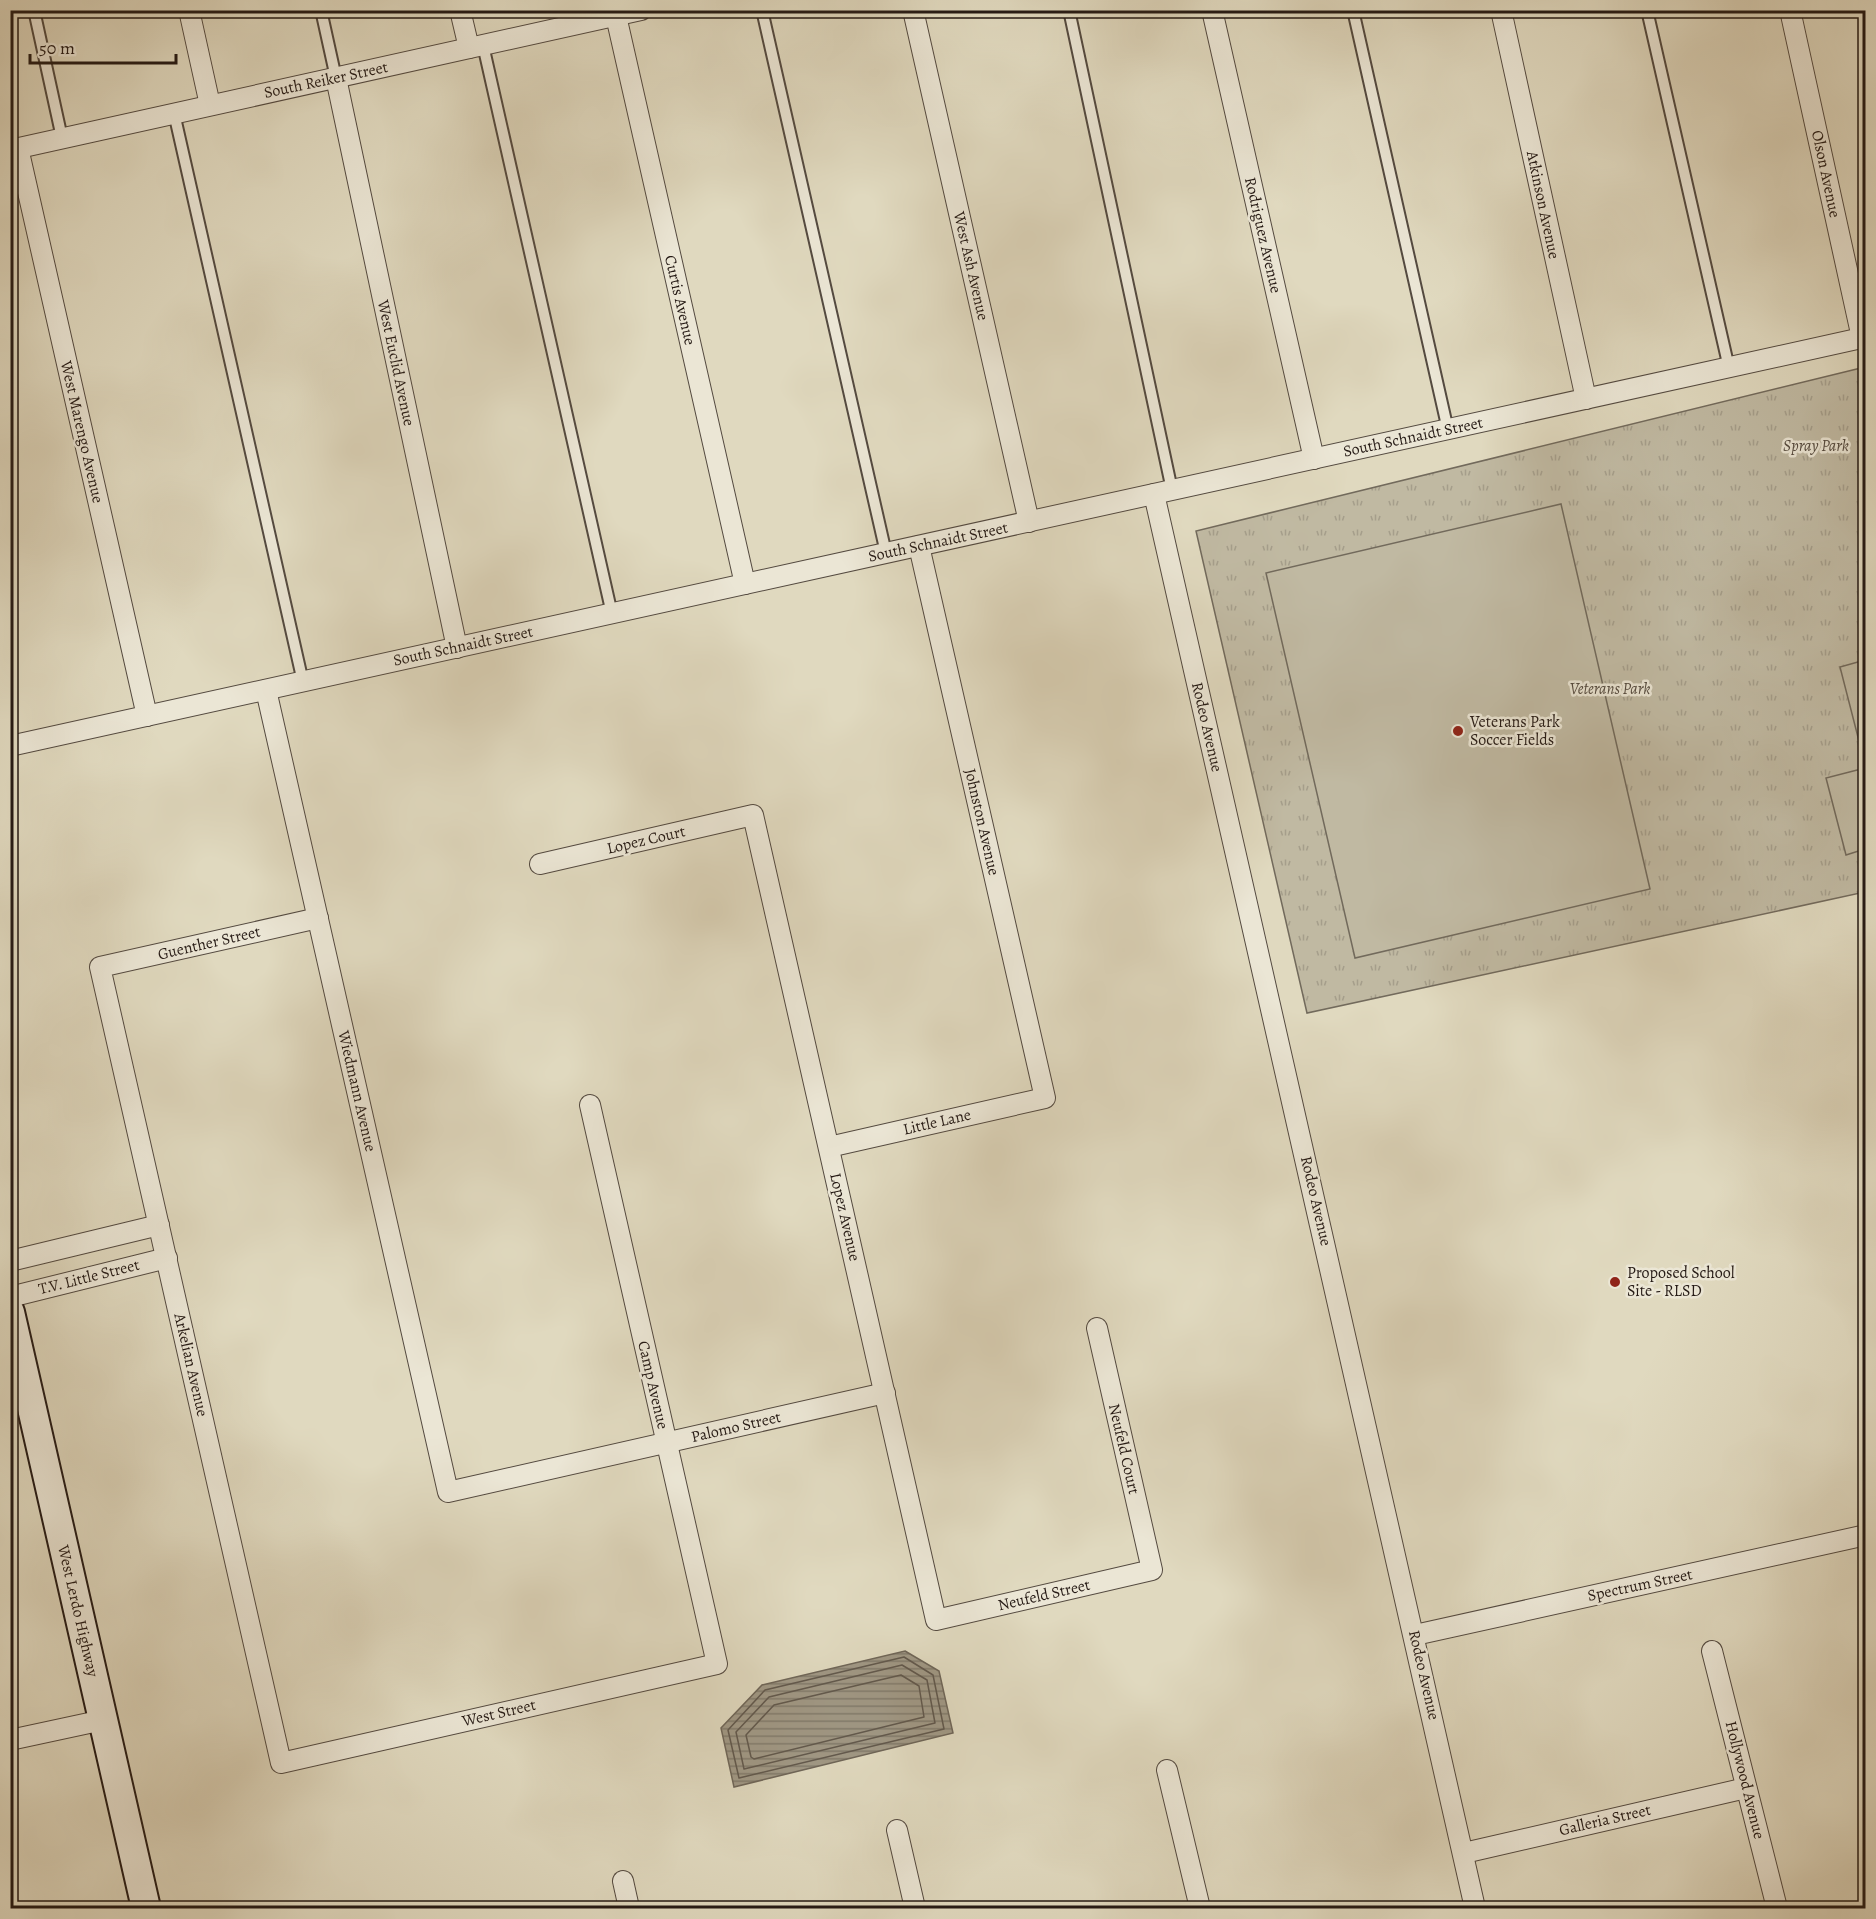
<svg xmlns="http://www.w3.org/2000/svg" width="1876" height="1919" viewBox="0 0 1876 1919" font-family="Alegreya,serif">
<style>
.park{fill:url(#park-tufts);stroke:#726a5c;stroke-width:1.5}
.pitch{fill:#c0b9a2;stroke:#726a5c;stroke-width:1.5}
.water{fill:url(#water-rules);stroke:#6f6658;stroke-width:1.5}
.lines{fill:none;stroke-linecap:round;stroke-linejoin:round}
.shore{stroke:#62594d;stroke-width:1.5}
.lane-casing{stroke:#544a40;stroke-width:14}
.street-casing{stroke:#544a40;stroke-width:22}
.secondary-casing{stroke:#251a15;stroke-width:32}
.lane{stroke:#ebe6d5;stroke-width:10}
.street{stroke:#ebe6d5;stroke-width:20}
.secondary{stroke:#ebe6d5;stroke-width:28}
.poi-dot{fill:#8f2418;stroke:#ebe6d5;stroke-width:2}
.labels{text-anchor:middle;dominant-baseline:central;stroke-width:5;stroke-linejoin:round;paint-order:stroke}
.street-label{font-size:16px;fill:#251a15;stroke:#ebe6d5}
.park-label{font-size:16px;font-style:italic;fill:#544a3f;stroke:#ebe6d5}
.poi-label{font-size:16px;fill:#251a15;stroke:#ebe6d5;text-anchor:start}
</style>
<defs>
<pattern id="park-tufts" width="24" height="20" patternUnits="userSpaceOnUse" patternTransform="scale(1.5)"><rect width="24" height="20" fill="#c0b9a2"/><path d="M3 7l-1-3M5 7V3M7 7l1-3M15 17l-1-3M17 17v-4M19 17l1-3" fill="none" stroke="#a59e8b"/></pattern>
<pattern id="water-rules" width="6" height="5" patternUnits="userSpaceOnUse" patternTransform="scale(1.5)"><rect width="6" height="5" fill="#a09885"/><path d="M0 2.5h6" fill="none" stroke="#827b6c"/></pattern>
</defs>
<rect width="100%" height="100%" fill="#e0d9bf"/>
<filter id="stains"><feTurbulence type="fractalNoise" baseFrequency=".00333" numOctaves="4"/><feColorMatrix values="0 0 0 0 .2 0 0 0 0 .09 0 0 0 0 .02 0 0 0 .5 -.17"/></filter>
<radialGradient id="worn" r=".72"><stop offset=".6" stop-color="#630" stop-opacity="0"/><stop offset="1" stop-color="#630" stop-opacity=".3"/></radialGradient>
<polygon class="park" points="1865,367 1865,892 1307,1013 1196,531"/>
<g class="pitch">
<polygon points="1561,504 1650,889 1355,958 1266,573"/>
<polygon points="1865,660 1865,743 1860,745 1840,667"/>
<polygon points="1865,768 1865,849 1846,855 1826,778"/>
</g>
<polygon class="water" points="905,1651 939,1671 953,1733 734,1787 721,1728 762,1685"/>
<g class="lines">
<g class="shore">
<polygon points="904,1657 933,1675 944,1729 739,1778 728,1730 765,1690"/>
<polygon points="902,1665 927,1680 935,1723 744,1769 736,1732 769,1697"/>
<polygon points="901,1675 919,1686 924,1717 754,1759 751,1757 746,1735 774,1705"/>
</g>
<defs>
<g id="lane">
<polyline points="34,10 62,138"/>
<polyline points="321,10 336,78"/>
<polyline points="762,10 886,553"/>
<polyline points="1069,10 1172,490"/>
<polyline points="1353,10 1448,430"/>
<polyline points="1647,10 1729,368"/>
<polyline points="483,45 612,614"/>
<polyline points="174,113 303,682"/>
</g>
<g id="street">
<polyline points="189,10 210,105"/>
<polyline points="460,10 469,48"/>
<polyline points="913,10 1029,522"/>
<polyline points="1212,10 1314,459"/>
<polyline points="1501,10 1586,399"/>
<polyline points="1790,10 1862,338"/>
<polyline points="616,16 745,584"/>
<polyline points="336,78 457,648"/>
<polyline points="18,148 147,716"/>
<polyline points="10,150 641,10"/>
<polyline points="1154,494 1475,1908"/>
<polyline points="266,690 448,1492 885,1393"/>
<polyline points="10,746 1866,337"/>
<polyline points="540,864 753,815 936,1620 1152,1570 1097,1328"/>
<polyline points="318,918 100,967 281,1763 717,1664 590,1105"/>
<polyline points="829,1147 1045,1098 919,546"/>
<polyline points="10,1261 159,1225"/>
<polyline points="10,1297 167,1258"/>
<polyline points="1415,1635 1866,1535"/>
<polyline points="1712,1651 1777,1908"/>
<polyline points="10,1740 103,1720"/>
<polyline points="1167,1770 1200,1908"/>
<polyline points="897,1830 915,1908"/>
<polyline points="1464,1853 1746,1788"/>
<polyline points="623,1881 629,1908"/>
</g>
<polyline id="secondary" points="10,1312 146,1908"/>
</defs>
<use href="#lane" class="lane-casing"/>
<use href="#street" class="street-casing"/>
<use href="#secondary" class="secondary-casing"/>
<use href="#lane" class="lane"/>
<use href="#street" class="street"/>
<use href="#secondary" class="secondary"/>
</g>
<g class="poi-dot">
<circle cx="1458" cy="731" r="6"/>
<circle cx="1615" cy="1282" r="6"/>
</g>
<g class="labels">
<g class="street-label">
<text transform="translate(326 80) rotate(-12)">South Reiker Street</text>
<text transform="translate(1826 174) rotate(78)">Olson Avenue</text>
<text transform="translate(1543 205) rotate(78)">Atkinson Avenue</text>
<text transform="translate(1263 235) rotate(77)">Rodriguez Avenue</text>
<text transform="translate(971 266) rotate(77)">West Ash Avenue</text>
<text transform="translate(680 300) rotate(77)">Curtis Avenue</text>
<text transform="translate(396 363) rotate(78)">West Euclid Avenue</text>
<text transform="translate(82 432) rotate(77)">West Marengo Avenue</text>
<text transform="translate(1413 437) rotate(-12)">South Schnaidt Street</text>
<text transform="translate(938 542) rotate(-12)">South Schnaidt Street</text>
<text transform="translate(463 646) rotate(-12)">South Schnaidt Street</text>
<text transform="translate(1207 727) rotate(77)">Rodeo Avenue</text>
<text transform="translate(982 822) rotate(77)">Johnston Avenue</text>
<text transform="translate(646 840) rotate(-13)">Lopez Court</text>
<text transform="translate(209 943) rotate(-13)">Guenther Street</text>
<text transform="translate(357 1091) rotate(77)">Wiedmann Avenue</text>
<text transform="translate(937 1122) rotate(-13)">Little Lane</text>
<text transform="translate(1316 1201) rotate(77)">Rodeo Avenue</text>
<text transform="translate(845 1217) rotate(77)">Lopez Avenue</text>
<text transform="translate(89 1277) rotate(-14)">T.V. Little Street</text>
<text transform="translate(191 1365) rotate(77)">Arkelian Avenue</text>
<text transform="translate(653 1385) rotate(77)">Camp Avenue</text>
<text transform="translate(736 1427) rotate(-13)">Palomo Street</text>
<text transform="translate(1124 1449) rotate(77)">Neufeld Court</text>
<text transform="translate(1640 1585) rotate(-12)">Spectrum Street</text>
<text transform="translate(1044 1595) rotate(-13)">Neufeld Street</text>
<text transform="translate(78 1611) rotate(77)">West Lerdo Highway</text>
<text transform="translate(1424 1675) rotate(77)">Rodeo Avenue</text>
<text transform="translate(499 1713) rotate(-13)">West Street</text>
<text transform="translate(1745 1780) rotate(76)">Hollywood Avenue</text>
<text transform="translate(1605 1820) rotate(-13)">Galleria Street</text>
</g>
<g class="park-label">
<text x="1816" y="446">Spray Park</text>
<text x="1610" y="689">Veterans Park</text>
</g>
<g class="poi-label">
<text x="1470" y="722">Veterans Park<tspan x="1470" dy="18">Soccer Fields</tspan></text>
<text x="1627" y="1273">Proposed School<tspan x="1627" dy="18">Site - RLSD</tspan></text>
</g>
</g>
<rect width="1876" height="1919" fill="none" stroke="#e0d9bf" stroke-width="36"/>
<rect x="12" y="12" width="1852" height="1895" fill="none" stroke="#251a15" stroke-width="3"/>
<rect x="18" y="18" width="1840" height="1883" fill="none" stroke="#251a15" stroke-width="1.5"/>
<path d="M30 54v9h146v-9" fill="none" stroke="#251a15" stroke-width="3"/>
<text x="39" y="54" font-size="18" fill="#251a15" stroke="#ebe6d5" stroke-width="4.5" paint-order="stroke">50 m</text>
<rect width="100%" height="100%" filter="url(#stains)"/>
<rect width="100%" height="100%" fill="url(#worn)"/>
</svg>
